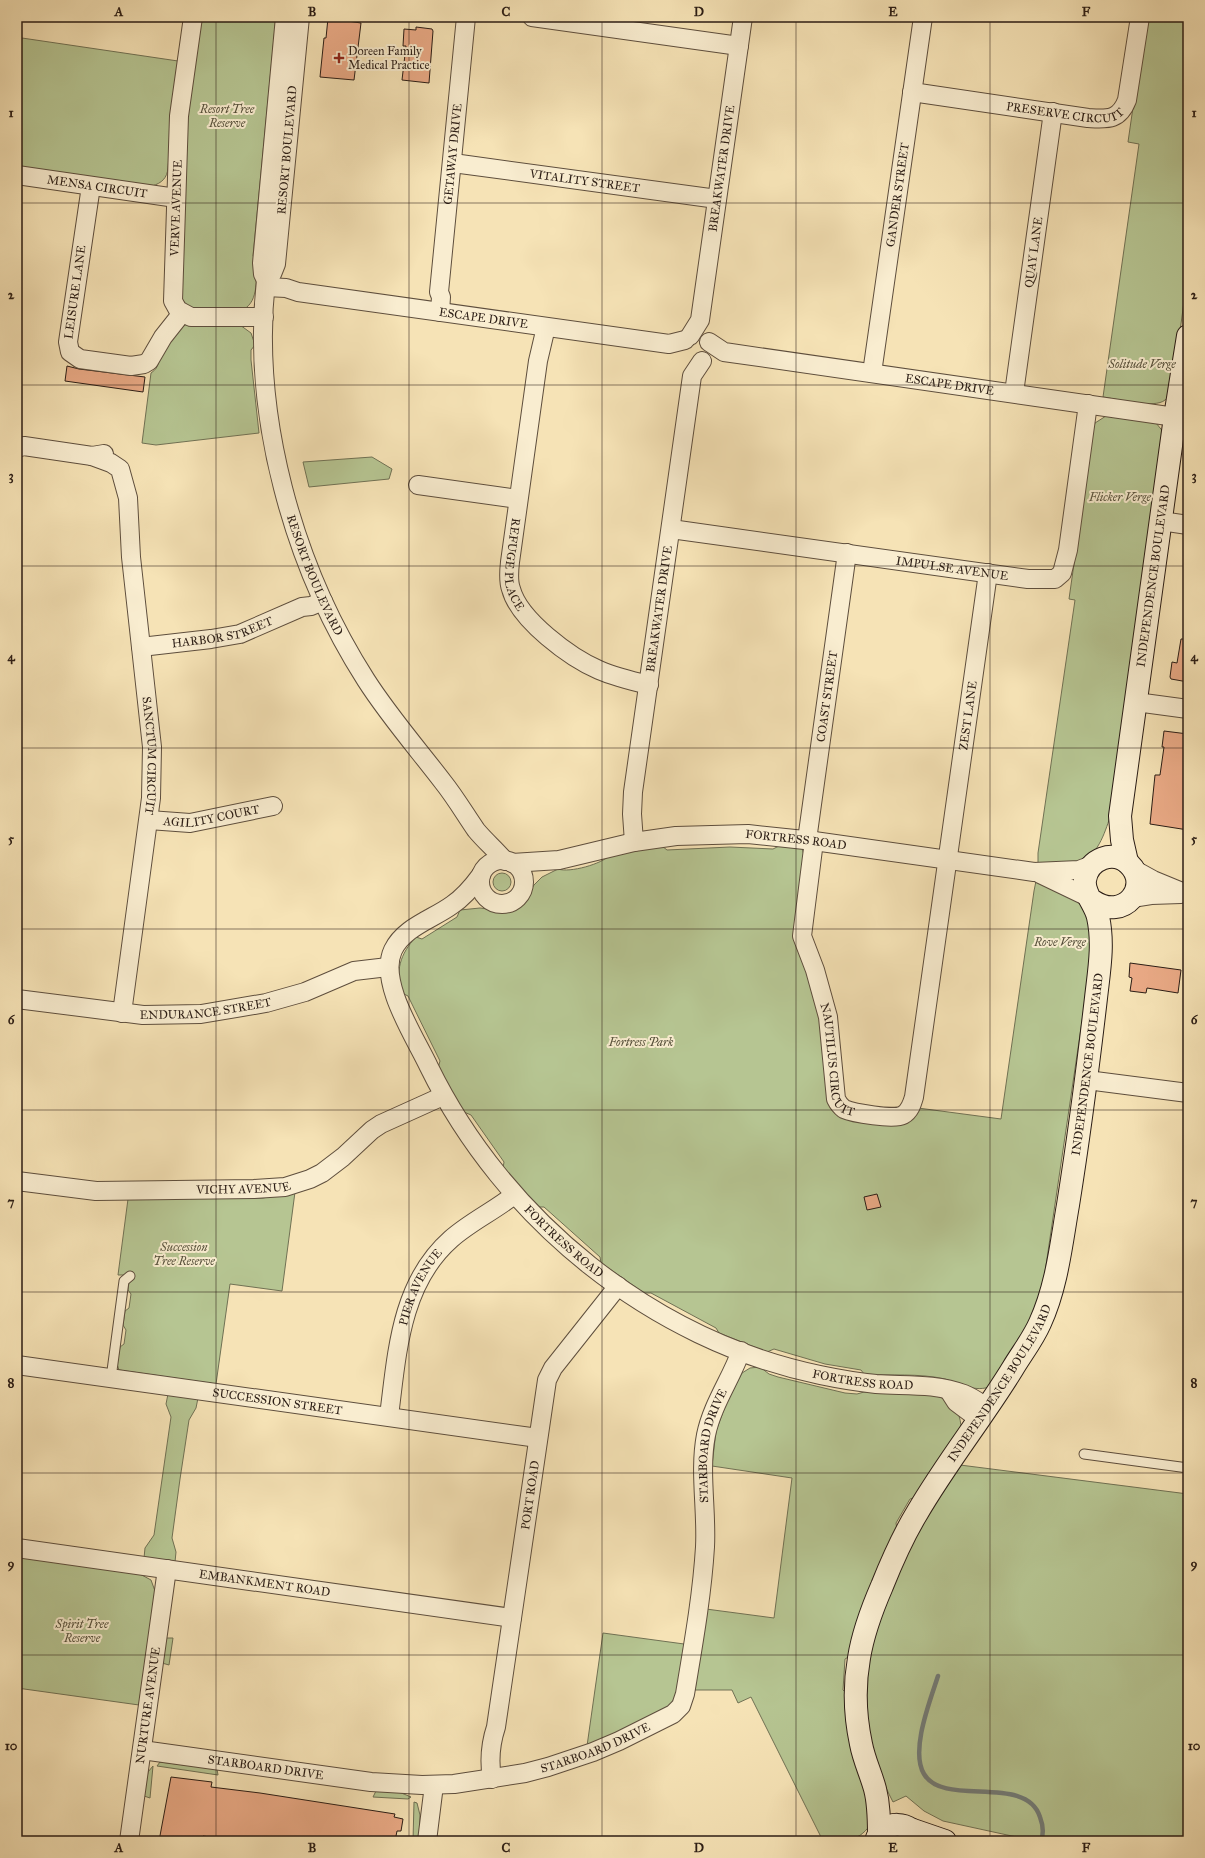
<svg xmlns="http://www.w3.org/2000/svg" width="1205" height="1858" viewBox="0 0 1205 1858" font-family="'IM FELL Great Primer',serif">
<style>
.green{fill:#b6c592;stroke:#707154}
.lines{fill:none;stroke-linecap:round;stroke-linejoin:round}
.stream{stroke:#737c78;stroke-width:4.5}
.building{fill:#eaaa86;stroke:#2b1d15}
.lane-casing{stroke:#5e4e3d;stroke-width:11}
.street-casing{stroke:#5e4e3d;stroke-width:20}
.secondary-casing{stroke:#2b1d15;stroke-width:24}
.lane{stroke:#f9edd0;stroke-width:9}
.street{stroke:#f9edd0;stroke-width:18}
.secondary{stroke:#f9edd0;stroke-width:22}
.grid{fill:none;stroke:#2b1d15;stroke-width:1;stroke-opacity:0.55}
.poi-dot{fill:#8f2418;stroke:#f9edd0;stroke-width:1.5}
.labels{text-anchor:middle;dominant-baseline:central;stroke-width:4;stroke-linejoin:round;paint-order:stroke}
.poi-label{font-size:12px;fill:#2b1d15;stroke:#f9edd0;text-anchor:start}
.street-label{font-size:12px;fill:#2b1d15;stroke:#f9edd0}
.park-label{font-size:12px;font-style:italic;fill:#554f3a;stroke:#f9edd0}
.neatline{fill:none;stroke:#2b1d15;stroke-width:1.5}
.grid-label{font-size:13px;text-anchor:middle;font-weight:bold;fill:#2b1d15}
</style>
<rect width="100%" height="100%" fill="#f6e3b6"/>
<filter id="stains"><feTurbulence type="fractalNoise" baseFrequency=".005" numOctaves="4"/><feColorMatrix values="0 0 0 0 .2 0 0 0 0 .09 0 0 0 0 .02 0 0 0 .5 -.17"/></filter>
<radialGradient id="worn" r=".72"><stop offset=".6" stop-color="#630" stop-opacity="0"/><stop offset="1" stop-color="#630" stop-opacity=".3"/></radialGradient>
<g class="green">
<path d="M201,17h75l-23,239 4,5c-1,15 2,40 -13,48 -18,0 -57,8 -63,-13l7,-191z"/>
<path d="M1146,17h42v255l-15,111c-2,6 -2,13 -8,17 -10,9 -48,-1 -62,-3l36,-253 -11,-2z"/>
<path d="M22,38l156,23 -10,107c-1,10 -6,15 -16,18l-135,-19v-105z"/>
<path d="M187,324l53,1 11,8 4,12 -4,5v10l8,73 -103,12 -14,-2 9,-70c9,-6 7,-12 10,-20 4,-9 18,-25 26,-29z"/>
<path d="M1106,416h6l44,7 9,11 -54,380c-5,15 -12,40 -29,47 -7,3 -34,2 -44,3v-11l37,-253 -6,-1 24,-169 2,-7z"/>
<polygon points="372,457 392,469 389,479 309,487 303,462"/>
<path d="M781,845l21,3 3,11 -9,61 26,104 8,83 88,1 83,11 33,-228 2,-10 49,23 9,36 -49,332 -3,18 -14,36 -36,60c-17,7 -30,-2 -47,-7 -26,-6 -55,-3 -81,-5l-3,-4 -36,-6 -51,-15 -7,3 -48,-19 -3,-5 -65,-35h-7l-43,-30 -1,-6 -56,-50h-7l-34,-39 1,-6 -33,-47 -7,-3 -26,-44 2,-7 -32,-65 -6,-3c-7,-22 -2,-39 14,-56l6,2 35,-22 3,-7 20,-2 25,3 10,-3 10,-8 9,-15 8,-8 16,-8c12,4 44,-5 52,-14l52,-9 5,4 63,-3 43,2z"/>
<circle cx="502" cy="882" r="9"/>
<polygon points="295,1192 282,1291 230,1284 216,1384 119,1370 117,1364 120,1347 124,1344 126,1330 123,1325 125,1311 129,1308 131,1294 128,1290 129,1282 124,1275 118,1275 128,1199 263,1198"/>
<path d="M760,1367l9,7 9,3 67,16 12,1 7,-2c19,0 67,-2 82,8 11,7 15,17 15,29l-45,68 -6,2 -14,24 1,7 -47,126 -5,3 -2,31 4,4 21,100 2,31c-12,18 -28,16 -47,16l-72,-144 -13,6 -6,-13h-37l11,-81 68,9 18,-140 -80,-12 4,-35 10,-27 16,-31 8,-5z"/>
<polygon points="168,1394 198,1398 196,1408 189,1420 180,1479 172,1538 176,1552 175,1562 144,1558 145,1548 154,1535 171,1417 166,1404"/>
<path d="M960,1465l228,29v347h-164l-3,-3 -78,-17 -19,-10 -18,-15 -13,6c-11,-21 -19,-43 -24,-65 -2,-9 -2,-19 -2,-27 -5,-90 46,-172 93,-245z"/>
<polygon points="17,1556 138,1573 151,1580 155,1591 139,1705 17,1688"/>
<path d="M603,1633l81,11c-3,21 -2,49 -17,65l-80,37z"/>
<polygon points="166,1638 173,1638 169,1665 162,1663"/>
<polygon points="160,1762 217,1769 218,1775 157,1766"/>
<polygon points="153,1766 150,1798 144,1796 148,1772"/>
<polygon points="376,1791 399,1792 411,1797 408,1799 373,1797"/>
<polygon points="414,1802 417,1803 420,1815 419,1841 413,1841"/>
</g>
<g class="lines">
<path class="stream" d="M938,1676c-8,25 -28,75 -14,98 20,34 102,-1 116,43 3,8 4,16 1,24"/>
</g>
<g class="building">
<polygon points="328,18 361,23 354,80 320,77 324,38 326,38"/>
<polygon points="416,27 432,29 433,31 429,83 402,80 406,46 403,46 404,29 416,30"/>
<polygon points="67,366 79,369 145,377 143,392 65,381"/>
<polygon points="1181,639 1188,639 1188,682 1171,679 1170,677 1172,662 1177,663"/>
<polygon points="1164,731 1188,734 1188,830 1150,824 1155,775 1160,775 1164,747 1162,747"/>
<polygon points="1130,963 1181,970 1178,993 1147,988 1146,993 1130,991 1132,978 1129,977"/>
<polygon points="877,1194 881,1207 867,1210 864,1197"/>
<polygon points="171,1777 212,1782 211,1787 260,1793 395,1814 394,1817 403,1819 401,1831 397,1831 395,1841 236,1841 203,1836 202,1841 159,1841"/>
</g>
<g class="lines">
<defs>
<g id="lane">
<polyline points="111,1378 124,1281 130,1276"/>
<polyline points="1084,1454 1188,1468"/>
</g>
<g id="street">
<polyline points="193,17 179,116 173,301 178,310 191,317 264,317"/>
<path id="s1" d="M300,17l-24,247 -4,10 -6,6c-15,135 27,286 100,400 23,36 51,68 77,102 12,15 22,32 33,48 9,11 20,20 29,31"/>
<polyline points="532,17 739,46"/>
<path id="s2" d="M912,92l176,26c19,1 31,3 39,-18l13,-83"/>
<path id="s3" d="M453,163l264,36"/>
<path id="s4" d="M17,175l159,23"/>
<polyline points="91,186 68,342 70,352 80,359 131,366 144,364 149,361 163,337 182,313"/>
<polyline points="266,280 263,274 262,263 285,17"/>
<path id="s5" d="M266,287l20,1 12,4 371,52 16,-4"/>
<path id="s6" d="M440,312l1,-15 -2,-5 27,-275"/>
<path id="s7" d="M546,327l-8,34 -28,201c-1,9 -2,19 1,27 8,31 60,69 88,81 16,7 33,11 50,15"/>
<path id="s8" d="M690,336l10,-16 43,-303"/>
<path id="s9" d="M709,342l15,10 451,65"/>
<path id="s10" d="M872,373l51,-356"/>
<path id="s11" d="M1014,393l39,-281"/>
<polyline points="17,448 24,446 92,456 104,454"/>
<path id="s12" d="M92,456l19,7 9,6 8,29 3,59 21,190 -1,51 -29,215"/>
<polyline points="418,485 518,499"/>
<polyline points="1161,521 1188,525"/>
<path id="s13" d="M671,529l357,50h27l7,-6 6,-23 20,-146"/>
<path id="s14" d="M141,647l70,-8 29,-5 62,-27 9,-1 12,-5"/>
<polyline points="1136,702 1188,709"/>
<path id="s15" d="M149,820l41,3 83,-17"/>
<path id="s16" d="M807,840l40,-287"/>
<path id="s17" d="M814,841l-12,95 13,34 13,47 8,82c2,4 4,7 8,10 9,4 50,11 59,6 7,-4 9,-11 11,-18l74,-524"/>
<path id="s18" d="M634,842l-2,-28 1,-22 59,-416 10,-15"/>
<circle cx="502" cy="882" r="22"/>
<path id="s19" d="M512,863l47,-3 75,-18 42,-6 72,-2 66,7 220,31 45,-2 13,-5"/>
<polyline points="1133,869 1153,880 1187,894"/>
<polyline points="1040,874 1090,898"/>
<path id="s20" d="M481,875c-8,11 -17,22 -29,30 -19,14 -48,22 -59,45 -15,32 22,87 36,117 75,153 223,273 391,308 19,4 37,7 56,9 29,2 59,-1 88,10 8,3 16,9 24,14"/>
<polyline points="1132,898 1151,895 1181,894"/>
<path id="s21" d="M17,999l126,16 58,-1 65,-11 39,-11 49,-21 34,-4"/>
<polyline points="1087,1080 1188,1093"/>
<path id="s22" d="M17,1181l79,10 158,-2 31,-2 25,-8 12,-6 21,-16 29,-27 9,-6 62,-28"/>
<path id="s23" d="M17,1365l521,73"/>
<polyline points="949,1391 956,1402 980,1420"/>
<path id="s24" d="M389,1416c8,-62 11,-132 62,-177 19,-17 43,-28 63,-44"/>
<path id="s25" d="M17,1548l495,70"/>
<path id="s26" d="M142,1750l229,32 51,3 32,-1 71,-11 23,-6 45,-15 26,-11 54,-27 8,-8 4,-12c8,-48 17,-98 20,-147 2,-37 -6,-76 1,-112 6,-30 25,-56 35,-84"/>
<path id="s27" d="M492,1779c-3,-18 -2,-34 4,-52l51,-347 6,-12 65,-82"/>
<path id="s28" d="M129,1841l38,-272"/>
<polyline points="427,1841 434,1785"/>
</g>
<g id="secondary">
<path id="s29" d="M1127,862l-5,-22 -2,-24 55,-399 13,-81"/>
<polyline points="913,1830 945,1841"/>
<path id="s30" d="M879,1835c0,-16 0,-31 -4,-46 -4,-15 -11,-29 -14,-45 -6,-28 -7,-58 -2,-86 4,-25 13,-49 23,-72 10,-25 21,-50 35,-73 29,-50 66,-96 96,-145 9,-15 20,-29 27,-45 17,-37 21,-78 28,-118 11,-69 20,-138 28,-207 3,-27 8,-54 2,-81 -3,-13 -15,-24 -13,-37 3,-21 29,-31 44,-16 23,22 -5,58 -36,37"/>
<path d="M876,1841c6,-22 37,-21 43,0"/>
</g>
</defs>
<use href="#lane" class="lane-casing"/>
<use href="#street" class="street-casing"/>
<use href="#secondary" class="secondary-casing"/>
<use href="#lane" class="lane"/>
<use href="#street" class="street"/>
<use href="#secondary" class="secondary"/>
</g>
<path class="grid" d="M216,17v1824M409,17v1824M602,17v1824M796,17v1824M990,17v1824M17,203h1171M17,385h1171M17,566h1171M17,748h1171M17,929h1171M17,1110h1171M17,1292h1171M17,1473h1171M17,1655h1171"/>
<path class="poi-dot" d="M337 52h4v4h4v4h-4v4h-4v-4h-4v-4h4z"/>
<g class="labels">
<g class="poi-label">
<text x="348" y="51">Doreen Family<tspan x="348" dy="14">Medical Practice</tspan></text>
</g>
<g class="street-label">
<text stroke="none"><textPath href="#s2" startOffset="155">PRESERVE CIRCUIT</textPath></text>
<text transform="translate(287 150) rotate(-85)">RESORT BOULEVARD</text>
<text stroke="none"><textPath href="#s6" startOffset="159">GETAWAY DRIVE</textPath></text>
<text stroke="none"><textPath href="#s8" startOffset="172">BREAKWATER DRIVE</textPath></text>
<text stroke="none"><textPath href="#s3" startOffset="133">VITALITY STREET</textPath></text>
<text stroke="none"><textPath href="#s4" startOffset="81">MENSA CIRCUIT</textPath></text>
<text stroke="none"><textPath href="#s10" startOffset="180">GANDER STREET</textPath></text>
<text transform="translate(176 208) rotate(-88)">VERVE AVENUE</text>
<text stroke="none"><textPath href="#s11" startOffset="142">QUAY LANE</textPath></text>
<text transform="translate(75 292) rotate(-82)">LEISURE LANE</text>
<text stroke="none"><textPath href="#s5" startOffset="220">ESCAPE DRIVE</textPath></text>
<text stroke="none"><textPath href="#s9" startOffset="246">ESCAPE DRIVE</textPath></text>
<text stroke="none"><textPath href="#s7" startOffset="241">REFUGE PLACE</textPath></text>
<text stroke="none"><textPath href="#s13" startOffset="284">IMPULSE AVENUE</textPath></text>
<text stroke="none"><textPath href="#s1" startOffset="570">RESORT BOULEVARD</textPath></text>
<text stroke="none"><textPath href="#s29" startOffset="289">INDEPENDENCE BOULEVARD</textPath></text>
<text stroke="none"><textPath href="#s18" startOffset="235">BREAKWATER DRIVE</textPath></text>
<text stroke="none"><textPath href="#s14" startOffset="83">HARBOR STREET</textPath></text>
<text stroke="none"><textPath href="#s16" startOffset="145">COAST STREET</textPath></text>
<text stroke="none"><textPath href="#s17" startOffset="743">ZEST LANE</textPath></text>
<text stroke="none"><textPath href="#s12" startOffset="320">SANCTUM CIRCUIT</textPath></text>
<text stroke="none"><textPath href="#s15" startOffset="63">AGILITY COURT</textPath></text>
<text stroke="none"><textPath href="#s19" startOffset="287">FORTRESS ROAD</textPath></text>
<text stroke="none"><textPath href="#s21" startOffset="190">ENDURANCE STREET</textPath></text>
<text stroke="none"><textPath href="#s17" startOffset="227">NAUTILUS CIRCUIT</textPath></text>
<text stroke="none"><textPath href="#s30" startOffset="827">INDEPENDENCE BOULEVARD</textPath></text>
<text stroke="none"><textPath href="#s22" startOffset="227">VICHY AVENUE</textPath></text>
<text stroke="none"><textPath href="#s20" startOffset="465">FORTRESS ROAD</textPath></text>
<text stroke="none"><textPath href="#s24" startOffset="134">PIER AVENUE</textPath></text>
<text stroke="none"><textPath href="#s20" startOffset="801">FORTRESS ROAD</textPath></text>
<text stroke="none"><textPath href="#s30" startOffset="491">INDEPENDENCE BOULEVARD</textPath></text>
<text stroke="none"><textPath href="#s23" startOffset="263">SUCCESSION STREET</textPath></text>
<text stroke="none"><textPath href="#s26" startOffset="821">STARBOARD DRIVE</textPath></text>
<text stroke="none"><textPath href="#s27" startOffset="287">PORT ROAD</textPath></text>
<text stroke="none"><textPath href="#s25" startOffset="250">EMBANKMENT ROAD</textPath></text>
<text stroke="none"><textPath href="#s28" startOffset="137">NURTURE AVENUE</textPath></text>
<text stroke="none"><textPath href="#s26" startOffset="461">STARBOARD DRIVE</textPath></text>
<text stroke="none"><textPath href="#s26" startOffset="125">STARBOARD DRIVE</textPath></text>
</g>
<g class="park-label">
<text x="227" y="109">Resort Tree<tspan x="227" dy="14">Reserve</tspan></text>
<text x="1142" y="364">Solitude Verge</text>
<text x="1120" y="497">Flicker Verge</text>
<text x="1060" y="942">Rove Verge</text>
<text x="641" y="1042">Fortress Park</text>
<text x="184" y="1247">Succession<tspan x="184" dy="14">Tree Reserve</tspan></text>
<text x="82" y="1624">Spirit Tree<tspan x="82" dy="14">Reserve</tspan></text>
</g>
</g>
<rect width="1205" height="1858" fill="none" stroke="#f6e3b6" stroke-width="44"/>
<rect x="22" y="22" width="1161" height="1814" class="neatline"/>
<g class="grid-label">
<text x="119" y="16">A</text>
<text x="312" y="16">B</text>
<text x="506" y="16">C</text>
<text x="699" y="16">D</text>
<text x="893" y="16">E</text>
<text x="1086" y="16">F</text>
<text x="11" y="117">1</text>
<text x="1194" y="117">1</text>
<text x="11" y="299">2</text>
<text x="1194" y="299">2</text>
<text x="11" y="480">3</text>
<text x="1194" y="480">3</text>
<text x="11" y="661">4</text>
<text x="1194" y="661">4</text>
<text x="11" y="843">5</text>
<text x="1194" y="843">5</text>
<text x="11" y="1024">6</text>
<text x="1194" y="1024">6</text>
<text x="11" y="1206">7</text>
<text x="1194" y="1206">7</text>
<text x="11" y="1387">8</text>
<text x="1194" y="1387">8</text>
<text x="11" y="1568">9</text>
<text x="1194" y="1568">9</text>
<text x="11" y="1750">10</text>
<text x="1194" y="1750">10</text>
<text x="119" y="1852">A</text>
<text x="312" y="1852">B</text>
<text x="506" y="1852">C</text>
<text x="699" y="1852">D</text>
<text x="893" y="1852">E</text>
<text x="1086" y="1852">F</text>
</g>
<rect width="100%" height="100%" filter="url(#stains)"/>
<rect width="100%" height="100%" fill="url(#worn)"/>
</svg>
